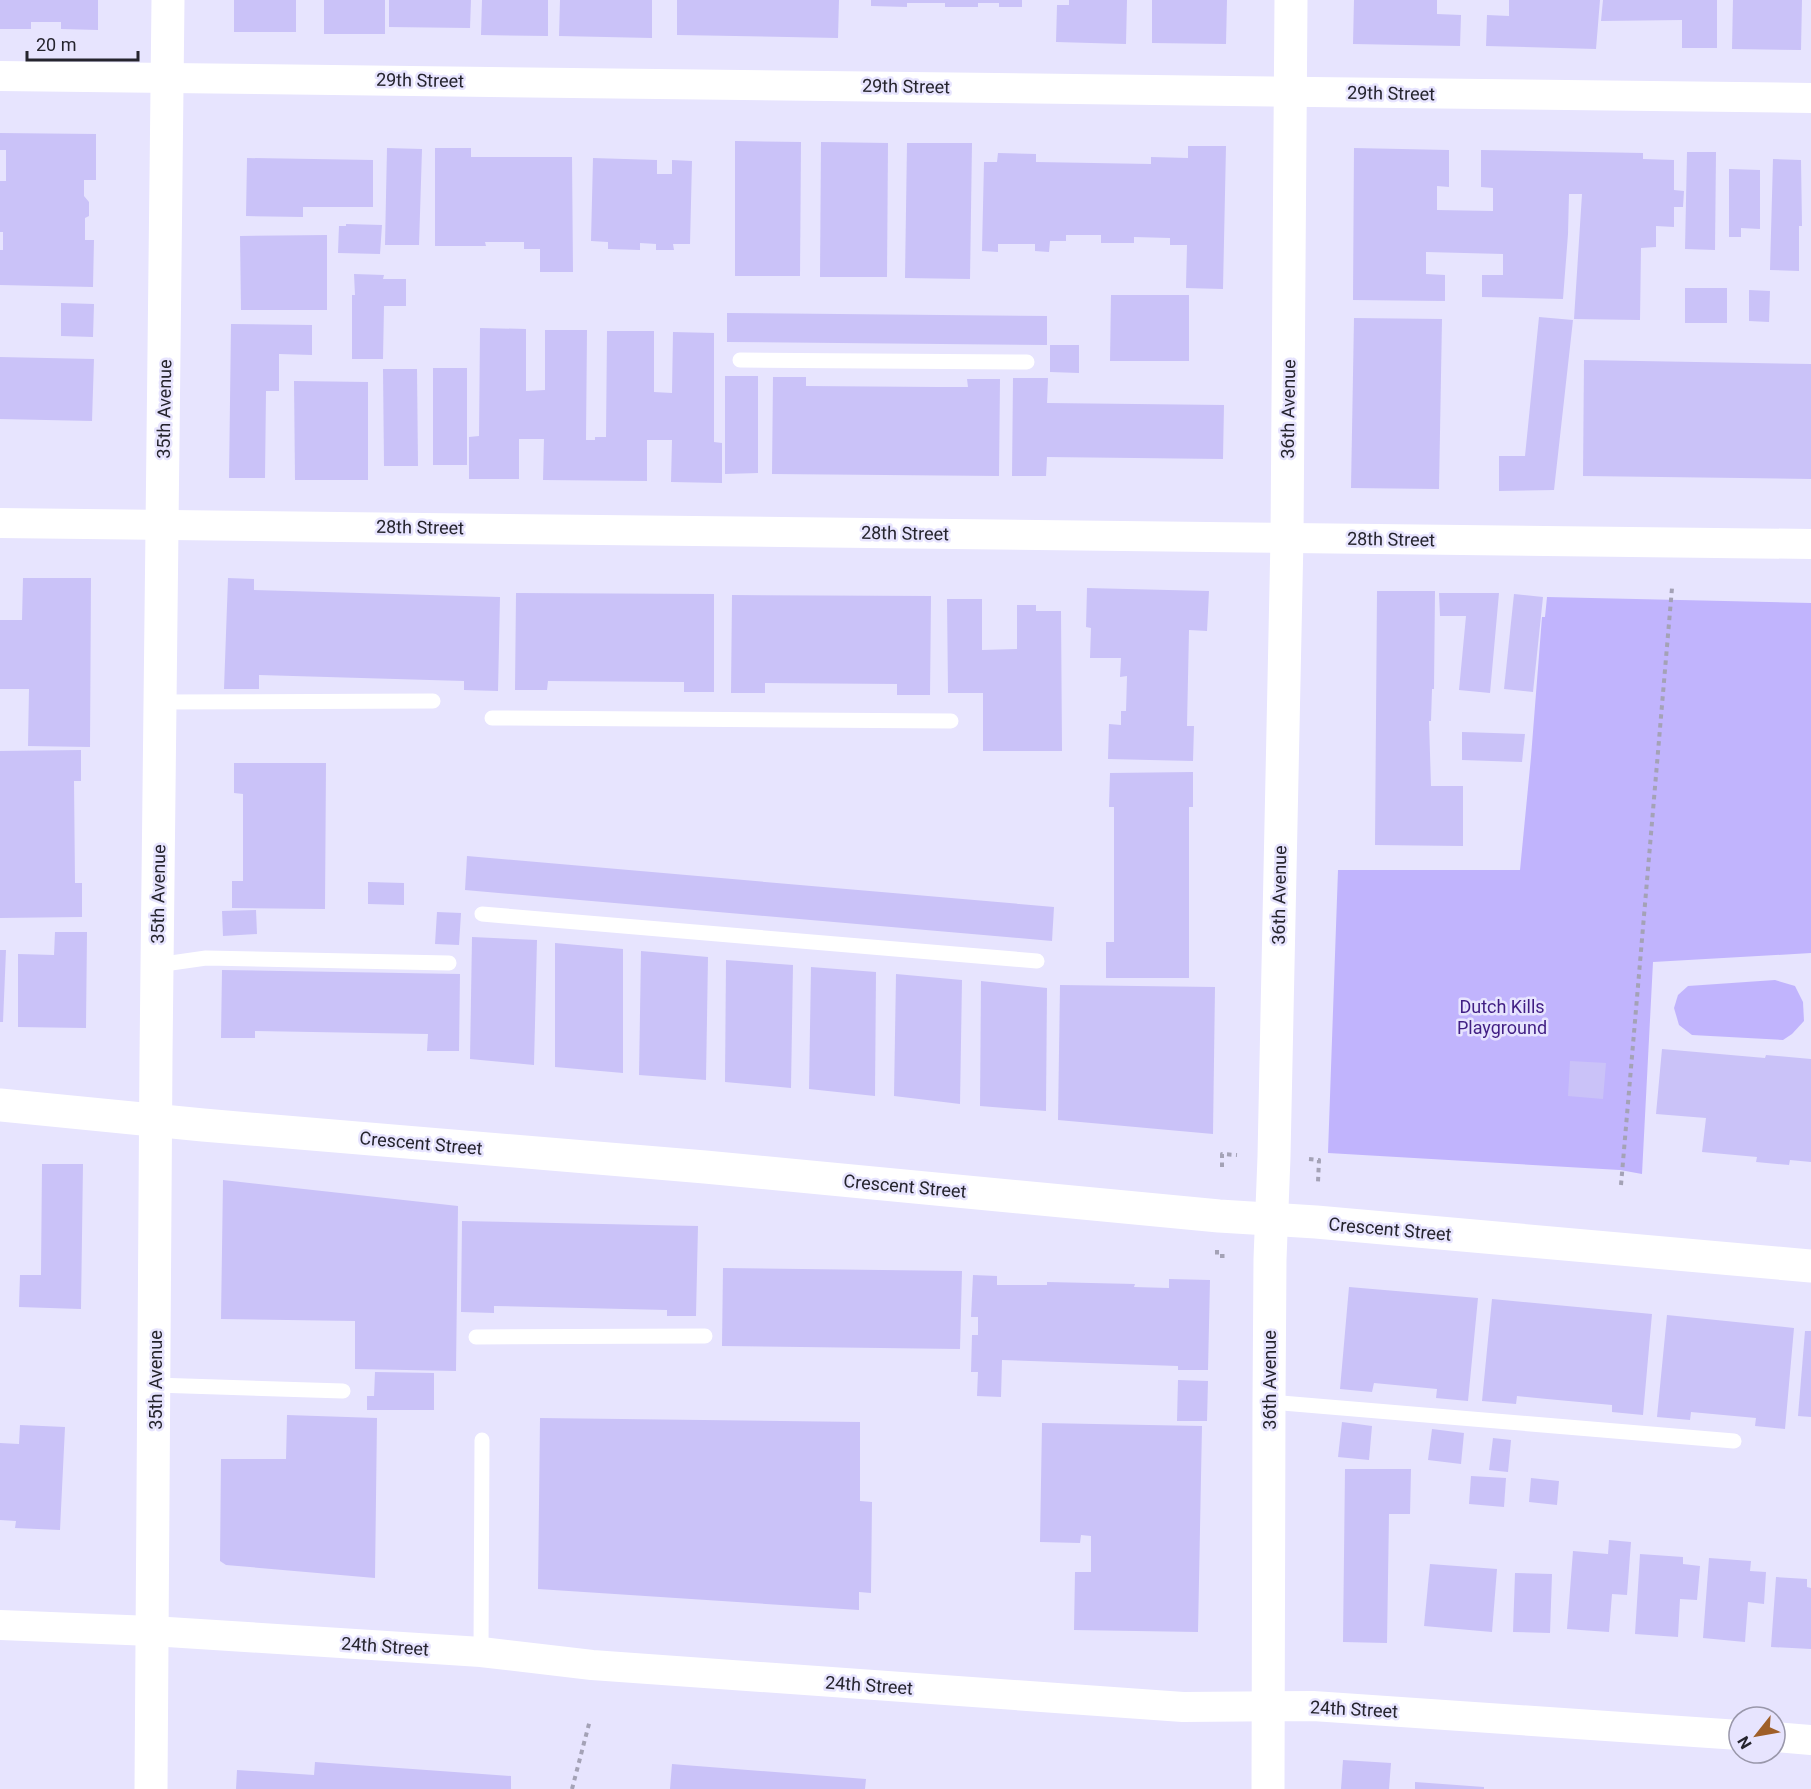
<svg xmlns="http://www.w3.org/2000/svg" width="1811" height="1789" viewBox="0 0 1811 1789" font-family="Roboto,sans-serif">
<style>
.green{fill:#c1b4fd}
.building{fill:#cac2f8}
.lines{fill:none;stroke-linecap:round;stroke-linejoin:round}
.path{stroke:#a4a2b6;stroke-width:4;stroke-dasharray:4.5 4.5;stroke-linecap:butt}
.lane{stroke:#fff;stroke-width:15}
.street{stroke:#fff;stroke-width:30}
.secondary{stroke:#fff;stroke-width:33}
.labels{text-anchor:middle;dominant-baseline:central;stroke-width:5;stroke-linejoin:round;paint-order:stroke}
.street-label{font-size:18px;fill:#25242d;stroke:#e7e4fe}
.park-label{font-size:18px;fill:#411f84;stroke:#e7e4fe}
</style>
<rect width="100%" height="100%" fill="#e7e4fe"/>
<g class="green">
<polygon points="1547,597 1811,603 1811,953 1653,962 1642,1174 1620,1170 1328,1153 1338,870 1520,870 1531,757 1542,617 1545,617"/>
<polygon points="1775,980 1795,986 1803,1002 1804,1021 1792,1034 1783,1040 1692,1035 1679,1025 1674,1008 1678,995 1688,986"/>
</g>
<g class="building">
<polygon points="0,0 98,0 98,30 61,29 61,22 31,22 31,29 0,29"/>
<rect x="234" y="0" width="62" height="32"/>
<rect x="324" y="0" width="61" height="34"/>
<polygon points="389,0 471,0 470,28 389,27"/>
<polygon points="482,0 548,0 548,36 481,35"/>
<polygon points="560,0 652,0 652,38 559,36"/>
<polygon points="677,0 839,0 838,38 677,35"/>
<polygon points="871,0 1022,0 1022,7 999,7 999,3 978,3 978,7 945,7 945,3 907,3 907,7 871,6"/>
<polygon points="1069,0 1127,0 1126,44 1056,42 1057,5 1069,5"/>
<polygon points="1152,0 1227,0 1226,44 1152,43"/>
<polygon points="1354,0 1437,0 1437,14 1461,15 1460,46 1353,44"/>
<polygon points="1509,0 1600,0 1596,49 1486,46 1487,15 1509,16"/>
<polygon points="1603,0 1717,0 1717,48 1682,48 1682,20 1601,21"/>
<polygon points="1733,0 1802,0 1801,50 1732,49"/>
<polygon points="0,133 96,134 96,180 84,180 84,196 89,202 89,216 85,218 85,240 94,240 93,287 0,285 0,250 3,250 3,232 0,232 0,181 6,181 6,150 0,150"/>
<polygon points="735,141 801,142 800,276 735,276"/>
<polygon points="821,142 888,143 887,277 820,277"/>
<polygon points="907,143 972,143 970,279 905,278"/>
<polygon points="1188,146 1226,146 1223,289 1186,288 1187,245 1170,245 1170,238 1134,237 1134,243 1101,243 1101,235 1066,235 1066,241 1050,241 1049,252 1035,251 1035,244 998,244 998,252 982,251 984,162 997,162 998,153 1036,154 1036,162 1151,164 1151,157 1188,158"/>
<polygon points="387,148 422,149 419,245 385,245"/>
<polygon points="435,148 471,148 471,157 572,157 573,272 540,272 540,249 524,249 524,242 485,242 486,246 435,246"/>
<polygon points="1354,148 1449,150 1449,187 1437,186 1437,210 1493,211 1493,188 1481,187 1481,150 1643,153 1643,159 1674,160 1674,190 1684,191 1683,207 1674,207 1674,227 1656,226 1656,247 1641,248 1640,320 1574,319 1582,194 1569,194 1568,234 1563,299 1482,297 1482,275 1503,275 1503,254 1426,252 1426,274 1445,275 1445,301 1353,300"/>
<polygon points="1687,152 1716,152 1715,250 1685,249"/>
<polygon points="247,158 373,160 373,207 303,207 303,217 246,216"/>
<polygon points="593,158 657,160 657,174 672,174 672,160 692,161 690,244 673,244 674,250 656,250 656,244 640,243 640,250 608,249 608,242 591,241"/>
<polygon points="1773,159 1801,160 1802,226 1799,226 1799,271 1770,270"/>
<polygon points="1729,169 1760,170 1760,229 1741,228 1741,237 1729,237"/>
<polygon points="346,224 382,225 380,254 338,253 339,226 346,226"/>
<polygon points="327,235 327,310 241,310 240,236"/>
<polygon points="354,274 384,275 383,279 406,279 406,306 384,306 383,359 352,359 352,295 355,295"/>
<rect x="1685" y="288" width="42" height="35"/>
<polygon points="1749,290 1770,291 1769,322 1749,321"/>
<polygon points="1111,295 1189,295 1189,361 1110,361"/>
<polygon points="61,303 94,304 93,337 61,336"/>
<polygon points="727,313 1047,316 1047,345 727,342"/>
<polygon points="1539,317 1573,320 1554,490 1499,491 1499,456 1525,456"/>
<polygon points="1354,318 1442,319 1439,489 1351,488"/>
<polygon points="231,324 312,325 312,355 279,354 279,391 266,391 265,478 229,478"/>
<polygon points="480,328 526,329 526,391 545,390 545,330 587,330 586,440 595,440 595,437 606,437 607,331 654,331 654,392 672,393 673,332 714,333 714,442 722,443 722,483 671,482 672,440 647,440 647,481 543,480 544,439 519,439 519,479 469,479 469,437 479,436"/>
<polygon points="1050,345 1079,345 1079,373 1050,372"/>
<polygon points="0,357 94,359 92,421 0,419"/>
<polygon points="1584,360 1811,364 1811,479 1583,476"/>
<rect x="433" y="368" width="34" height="97"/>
<polygon points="383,369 417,369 418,466 384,466"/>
<polygon points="725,376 758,376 758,473 725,474"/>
<polygon points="773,377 806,377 806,386 937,387 968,387 967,379 1000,379 999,476 772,474"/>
<polygon points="1013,378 1048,378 1047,403 1224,405 1223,459 1047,457 1046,476 1012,476"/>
<polygon points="294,381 368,382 368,480 295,480"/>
<polygon points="23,578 91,578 90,747 28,746 29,689 0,689 0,620 22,620"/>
<polygon points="228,578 254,579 254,590 500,597 498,691 464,690 464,681 259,675 259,689 224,689"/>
<polygon points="1087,588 1209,591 1207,631 1189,630 1187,726 1194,726 1193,761 1108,759 1109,724 1121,725 1121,711 1126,711 1127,676 1120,677 1121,658 1090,658 1091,628 1086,627"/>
<polygon points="1377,591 1435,591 1434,689 1432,689 1431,721 1429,721 1431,786 1463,786 1463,846 1375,845"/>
<polygon points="516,593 714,594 714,692 684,692 684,682 548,681 547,690 515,690"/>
<polygon points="1439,593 1499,593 1490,693 1459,690 1466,616 1440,616"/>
<polygon points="1514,594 1543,597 1533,692 1504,689"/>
<polygon points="732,595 931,596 930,695 897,695 897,684 765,683 765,693 731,693"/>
<polygon points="947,599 982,599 982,650 1017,649 1017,605 1036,605 1036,611 1061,611 1062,751 983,751 983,693 948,693"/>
<polygon points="1462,732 1525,734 1522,762 1462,760"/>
<polygon points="81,750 81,781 74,781 75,883 82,883 82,917 0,918 0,751"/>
<polygon points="234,763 326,763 325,909 232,908 232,881 243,881 243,794 234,793"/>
<polygon points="1193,772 1193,807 1189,807 1189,978 1106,978 1106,942 1114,942 1114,807 1109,807 1110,773"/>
<polygon points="467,856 1054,907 1052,941 465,890"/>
<polygon points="368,882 404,883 404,905 368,904"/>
<polygon points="256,910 257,934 223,936 222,911"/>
<polygon points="437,912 461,913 459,945 435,944"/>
<polygon points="55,932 87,932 86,1028 18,1027 18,954 54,955"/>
<polygon points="472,937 537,940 534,1065 470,1059"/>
<polygon points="555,943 623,949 623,1073 555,1067"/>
<polygon points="0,950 6,950 3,1022 0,1022"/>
<polygon points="641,951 708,957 706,1080 639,1075"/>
<polygon points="726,960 793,965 791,1088 725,1082"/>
<polygon points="811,967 876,972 875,1096 809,1089"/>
<polygon points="222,970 460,974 459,1051 427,1051 428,1034 255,1031 255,1038 221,1038"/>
<polygon points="896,974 962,980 960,1104 894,1096"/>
<polygon points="981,981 1047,988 1046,1111 980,1106"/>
<polygon points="1060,985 1215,987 1213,1134 1058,1120"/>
<polygon points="1662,1049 1765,1058 1766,1055 1811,1059 1811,1162 1790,1160 1789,1165 1756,1162 1757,1157 1702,1152 1706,1118 1656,1114"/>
<polygon points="1570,1061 1606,1063 1603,1099 1568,1096"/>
<polygon points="42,1164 83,1164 81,1309 19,1307 20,1275 41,1275"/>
<polygon points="223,1180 458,1206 456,1371 355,1369 355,1321 221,1319"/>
<polygon points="462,1221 698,1226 696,1316 667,1316 667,1310 494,1306 494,1313 461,1312"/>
<polygon points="723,1268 962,1271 960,1349 722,1346"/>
<polygon points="973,1275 997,1276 997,1285 1047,1285 1047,1282 1135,1284 1134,1287 1169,1288 1169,1279 1210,1280 1208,1370 1178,1370 1178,1366 1002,1360 1001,1397 977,1396 978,1372 971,1372 972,1335 978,1335 978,1317 971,1317"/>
<polygon points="1349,1287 1478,1298 1468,1401 1436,1398 1437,1389 1374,1383 1372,1392 1340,1389"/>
<polygon points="1492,1299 1652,1314 1643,1415 1612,1412 1612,1405 1547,1399 1517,1396 1516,1404 1482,1401"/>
<polygon points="1667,1315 1794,1328 1785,1429 1755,1426 1756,1418 1691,1412 1690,1420 1657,1417"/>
<polygon points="1805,1331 1811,1331 1811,1417 1798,1416"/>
<polygon points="375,1372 434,1373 434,1410 367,1410 367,1396 374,1396"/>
<polygon points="1178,1380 1208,1381 1207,1421 1177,1421"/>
<polygon points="287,1415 377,1418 375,1578 226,1565 220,1561 221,1459 286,1459"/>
<polygon points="540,1418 860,1422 860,1501 872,1502 871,1593 859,1592 859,1610 538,1589"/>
<polygon points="1342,1422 1372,1426 1369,1460 1338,1457"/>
<polygon points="1042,1423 1202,1426 1198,1632 1074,1630 1075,1572 1091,1572 1091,1536 1081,1535 1080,1543 1040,1542"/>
<polygon points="20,1425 65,1427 60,1530 15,1528 16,1521 0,1520 0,1443 19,1444"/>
<polygon points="1432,1429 1464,1433 1461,1464 1428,1460"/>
<polygon points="1493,1438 1511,1440 1508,1472 1489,1470"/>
<polygon points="1345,1469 1411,1469 1410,1514 1389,1514 1387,1643 1343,1642"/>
<polygon points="1471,1476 1506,1478 1504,1507 1469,1504"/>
<polygon points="1531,1478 1559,1481 1557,1505 1529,1502"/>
<polygon points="1609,1540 1631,1542 1627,1595 1612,1594 1609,1632 1567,1629 1573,1551 1608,1554"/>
<polygon points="1640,1554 1683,1557 1683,1564 1700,1566 1697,1600 1680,1599 1678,1637 1635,1634"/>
<polygon points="1709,1558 1751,1561 1750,1571 1766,1572 1764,1604 1748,1602 1745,1642 1703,1638"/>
<polygon points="1430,1564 1497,1569 1492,1632 1424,1626"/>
<polygon points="1515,1573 1552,1574 1550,1633 1513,1632"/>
<polygon points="1776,1577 1807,1579 1807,1587 1811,1588 1811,1649 1771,1647"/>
<polygon points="1343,1760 1391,1763 1389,1789 1341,1789"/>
<polygon points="315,1762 511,1776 511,1789 236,1789 237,1770 314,1775"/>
<polygon points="672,1764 684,1765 866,1779 865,1789 670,1789"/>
<polygon points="1415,1782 1484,1787 1484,1789 1415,1789"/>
</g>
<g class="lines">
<g class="path">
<polyline points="1309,1159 1319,1160 1318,1182"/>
<polyline points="1222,1167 1222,1154 1237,1155"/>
<polyline points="1621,1185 1672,588"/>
<polyline points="1217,1250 1217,1256 1228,1256"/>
<polyline points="572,1789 590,1720"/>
</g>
<g class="lane">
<polyline points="740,360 1027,362"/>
<polyline points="161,702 433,701"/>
<polyline points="492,718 951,721"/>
<polyline points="482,914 1037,961"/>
<polyline points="157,965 206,958 449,963"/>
<polyline points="476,1337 705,1336"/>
<polyline points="155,1385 343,1391"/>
<polyline points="1269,1402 1734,1441"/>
<polyline points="481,1652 482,1440"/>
</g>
<g class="street">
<polyline points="0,76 1811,98"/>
<polyline points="0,523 1811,544"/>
<polyline points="0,1625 152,1631 481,1652 592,1665 1183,1707 1313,1706 1739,1735"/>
<polyline points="1775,1737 1811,1740"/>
</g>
<g class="secondary">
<polyline points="0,1105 203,1125 705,1167 1219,1216 1316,1222 1811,1266"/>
<polyline points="151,1789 156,1056 168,0"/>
<polyline points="1268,1789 1269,1402 1270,1259 1274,1157 1287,538 1291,0"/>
</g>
</g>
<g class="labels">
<g class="street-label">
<text transform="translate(420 80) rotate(1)">29th Street</text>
<text transform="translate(906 86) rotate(1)">29th Street</text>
<text transform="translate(1391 93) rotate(1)">29th Street</text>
<text transform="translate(164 409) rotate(-89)">35th Avenue</text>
<text transform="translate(1288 409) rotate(-89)">36th Avenue</text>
<text transform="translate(420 527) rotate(1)">28th Street</text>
<text transform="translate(905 533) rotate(1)">28th Street</text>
<text transform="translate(1391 539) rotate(1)">28th Street</text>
<text transform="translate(158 894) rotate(-89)">35th Avenue</text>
<text transform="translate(1279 895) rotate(-89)">36th Avenue</text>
<text transform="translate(421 1143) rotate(5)">Crescent Street</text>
<text transform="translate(905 1186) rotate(5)">Crescent Street</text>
<text transform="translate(1390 1229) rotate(5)">Crescent Street</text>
<text transform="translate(155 1380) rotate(-90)">35th Avenue</text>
<text transform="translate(1269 1380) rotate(-90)">36th Avenue</text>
<text transform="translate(385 1646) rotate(4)">24th Street</text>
<text transform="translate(869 1685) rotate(4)">24th Street</text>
<text transform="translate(1354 1709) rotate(3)">24th Street</text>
</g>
<g class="park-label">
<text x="1502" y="1006">Dutch Kills<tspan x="1502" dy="21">Playground</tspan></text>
</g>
</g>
<g transform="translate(1757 1735) rotate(239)"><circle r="28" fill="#e7e4fe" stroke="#9997aa" stroke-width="1.5"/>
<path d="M0-4.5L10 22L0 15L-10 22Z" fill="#9f5f28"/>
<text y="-9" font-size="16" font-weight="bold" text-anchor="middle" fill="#25242d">N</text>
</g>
<path d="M27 51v9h111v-9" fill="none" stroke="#25242d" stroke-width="3"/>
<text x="36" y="51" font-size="18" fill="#25242d" stroke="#e7e4fe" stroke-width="4.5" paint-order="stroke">20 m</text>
</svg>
